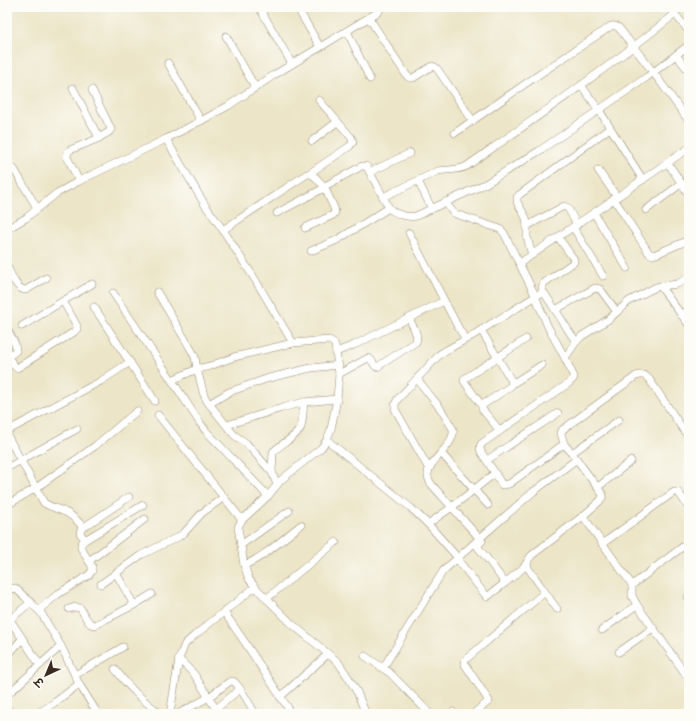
<svg xmlns="http://www.w3.org/2000/svg" width="696" height="721" viewBox="0 0 696 721" font-family="'Balsamiq Sans','Playpen Sans Deva',sans-serif">
<style>
.lines{fill:none;stroke-linecap:round;stroke-linejoin:round}
.minor-casing{stroke:#948873;stroke-width:8}
.minor{stroke:#fff;stroke-width:7}
</style>
<rect width="100%" height="100%" fill="#fdfcf7"/>
<filter id="ink" filterUnits="userSpaceOnUse"><feTurbulence type="fractalNoise" baseFrequency=".025" numOctaves="2"/><feDisplacementMap in="SourceGraphic" scale="8" xChannelSelector="R" yChannelSelector="G"/><feConvolveMatrix kernelMatrix="1 2 1 2 8 2 1 2 1" color-interpolation-filters="sRGB"/></filter>
<filter id="wash" filterUnits="userSpaceOnUse"><feTurbulence type="fractalNoise" baseFrequency=".012" numOctaves="4" result="noise"/><feDisplacementMap in="SourceGraphic" scale="16" xChannelSelector="R" yChannelSelector="G"/><feGaussianBlur stdDeviation="0.9" result="paint"/><feColorMatrix in="noise" values="0 0 0 0 0 0 0 0 0 0 0 0 0 0 0 0 0 1.4 0 .05"/><feComposite in="paint" operator="in"/></filter>
<g filter="url(#wash)">
<rect width="100%" height="100%" fill="#ece5c8"/>
</g>
<g filter="url(#ink)">
<g class="lines">
<defs>
<g id="minor">
<polyline points="259,7 292,64"/>
<polyline points="297,7 320,47"/>
<polyline points="669,7 689,31"/>
<polyline points="369,18 407,76 410,78 413,78 432,66 435,67 438,70 473,121"/>
<polyline points="347,31 370,79"/>
<polyline points="226,36 255,87"/>
<polyline points="676,55 689,71"/>
<polyline points="168,63 201,121"/>
<polyline points="581,85 599,110 643,180"/>
<polyline points="73,88 99,138"/>
<path d="M455,133l70,-49 86,-58c4,-1 5,0 8,2l34,44 36,49"/>
<polyline points="166,139 205,205 223,230 256,281 293,343 329,340 333,342 335,345 339,374 337,399 331,429 327,440 321,448 281,480 268,496 242,520 238,527 244,565 249,579 255,587 292,624 338,662 348,677 357,692 366,714"/>
<polyline points="312,141 337,122"/>
<polyline points="668,163 689,195"/>
<polyline points="7,170 10,168 14,169 37,208"/>
<polyline points="598,170 617,197"/>
<polyline points="370,172 410,153"/>
<polyline points="310,173 350,146 353,142 351,137 319,100"/>
<path d="M79,181l-12,-24c0,-3 0,-5 3,-7l27,-11 12,-7 2,-3 -19,-39"/>
<polyline points="418,181 432,209"/>
<path d="M383,197l55,-26c10,-2 20,0 29,-5 70,-49 141,-98 208,-152"/>
<polyline points="614,199 649,253 653,255 656,254 684,242"/>
<polyline points="445,202 453,212 456,214 500,229 504,233 533,291 548,327 565,358 574,377 573,379 569,383 543,401 481,444 480,448 481,452 495,473"/>
<polyline points="646,210 682,183"/>
<polyline points="277,213 324,188"/>
<polyline points="594,213 627,268"/>
<polyline points="527,226 564,206 568,208 577,225"/>
<polyline points="573,227 603,276"/>
<polyline points="305,228 333,215 335,212 334,208 324,186"/>
<polyline points="7,229 26,218 57,193 79,181 166,139 208,117 228,106 274,75 378,12 382,7"/>
<path d="M223,230l84,-56c8,-2 11,9 18,12l37,-20h3l2,1 22,41c6,6 18,10 27,8l69,-32 54,-33 108,-74 42,-32"/>
<polyline points="409,233 459,329 466,339"/>
<polyline points="311,251 337,240 389,208"/>
<polyline points="532,255 527,237 527,226 526,218 517,202 517,197 519,195 610,128"/>
<polyline points="520,263 689,148"/>
<path d="M7,266c4,8 9,24 19,24l20,-12"/>
<polyline points="660,286 689,325"/>
<polyline points="157,292 192,351 195,357 197,369 204,395 207,401 234,435 246,443 268,468 272,472 277,485"/>
<polyline points="113,293 175,385 200,423 206,431 268,496"/>
<polyline points="543,293 542,287 544,283 574,262 574,260 573,258 558,237"/>
<polyline points="94,307 155,401"/>
<polyline points="555,310 595,288 600,289 617,312"/>
<polyline points="681,315 689,310"/>
<polyline points="22,326 63,301 92,284"/>
<polyline points="7,329 15,344 16,351 7,357"/>
<polyline points="481,330 511,380 512,384 511,386 484,404 482,406 482,409 500,431"/>
<polyline points="336,352 354,345 444,301"/>
<polyline points="8,357 15,367 17,368 74,332 77,329 77,326 63,301"/>
<polyline points="565,358 576,342 582,336 609,319 629,301 656,287 677,284 689,278"/>
<path d="M339,374l29,-16c5,1 5,8 9,9l39,-25c3,-8 -4,-17 -7,-24"/>
<path d="M417,379l23,29 13,21c3,17 -27,32 -25,47 0,3 2,6 4,9l50,56 -5,5 12,15 16,22 17,-14 4,-5"/>
<polyline points="172,380 197,369 210,366 234,357 293,343"/>
<polyline points="512,384 542,365"/>
<polyline points="209,404 229,392 269,378 311,368 339,365"/>
<polyline points="482,406 464,381 464,379 526,339"/>
<polyline points="158,415 242,520"/>
<polyline points="227,425 282,408 304,402 337,399"/>
<polyline points="7,431 101,381 130,362"/>
<path d="M7,435l37,68c8,5 13,5 21,9 7,3 13,9 18,15"/>
<polyline points="689,438 649,379 644,375 640,375 636,376 562,430 561,433 564,444 572,453 603,495 601,500 583,516 632,585 632,596 637,605 689,679"/>
<polyline points="327,440 411,508 428,524 452,507 495,473 502,485 509,484 564,444"/>
<polyline points="441,453 488,505"/>
<polyline points="572,453 619,420"/>
<polyline points="487,460 558,413"/>
<polyline points="7,468 57,440 77,429"/>
<polyline points="429,469 395,409 395,405 397,400 440,354 445,351 470,337 541,293 545,294 576,342"/>
<path d="M272,472l1,-20c6,-7 25,-16 28,-25 2,-7 2,-17 3,-25"/>
<polyline points="598,487 631,461"/>
<polyline points="7,505 36,488 95,446 137,411"/>
<polyline points="428,524 458,558"/>
<polyline points="85,540 80,533 81,529 129,497"/>
<polyline points="602,544 674,492 677,492 679,493 689,508"/>
<polyline points="241,545 289,511"/>
<polyline points="457,559 487,597 505,583"/>
<polyline points="89,561 145,519"/>
<path d="M244,565c18,-6 41,-28 57,-40"/>
<polyline points="116,573 134,605"/>
<polyline points="101,584 141,555 178,537 184,533 202,513 224,497"/>
<polyline points="632,585 689,542"/>
<polyline points="7,590 10,589 15,588 25,597 41,613 61,646"/>
<polyline points="688,597 689,596"/>
<polyline points="266,599 336,542"/>
<path d="M69,609l6,-2 5,1c5,6 7,17 15,17l39,-20 18,-11"/>
<path d="M557,609l-29,-41c-2,-7 0,-8 4,-13l51,-39"/>
<polyline points="39,610 58,594 89,575 92,571 92,566 81,548 81,544 85,540 143,505"/>
<polyline points="224,612 244,641 288,708"/>
<polyline points="10,620 40,665"/>
<polyline points="7,622 31,602"/>
<polyline points="602,630 637,605"/>
<polyline points="619,652 653,628"/>
<polyline points="7,656 22,639"/>
<polyline points="365,656 390,673 430,714"/>
<polyline points="179,659 194,674 219,714"/>
<polyline points="383,668 443,571 480,538 533,492 577,459"/>
<path d="M115,669c13,18 28,32 46,45"/>
<polyline points="75,675 123,647"/>
<polyline points="7,695 61,646 79,684 98,714"/>
<polyline points="280,697 328,654"/>
<polyline points="7,708 13,714"/>
<polyline points="216,709 240,689"/>
<polyline points="37,714 54,703 79,684"/>
<polyline points="170,714 179,659 185,644 195,635 255,587"/>
<path d="M178,714l31,-17 20,-15c1,0 2,-1 4,-1 5,2 19,27 22,33"/>
<polyline points="451,714 453,712 455,714"/>
<polyline points="473,714 489,701 464,663 465,660 545,592"/>
</g>
</defs>
<use href="#minor" class="minor-casing"/>
<use href="#minor" class="minor"/>
</g>
</g>
<rect width="696" height="721" fill="none" stroke="#fdfcf7" stroke-width="24"/>
<g transform="translate(46 675) rotate(224)" stroke="#fdfcf7" stroke-width="3" paint-order="stroke">
<path d="M0-3L7 15L0 10L-7 15Z" fill="#3b2a1e"/>
<text y="-6" font-size="11" font-weight="bold" text-anchor="middle" fill="#3b2a1e">उ</text>
</g>
</svg>
